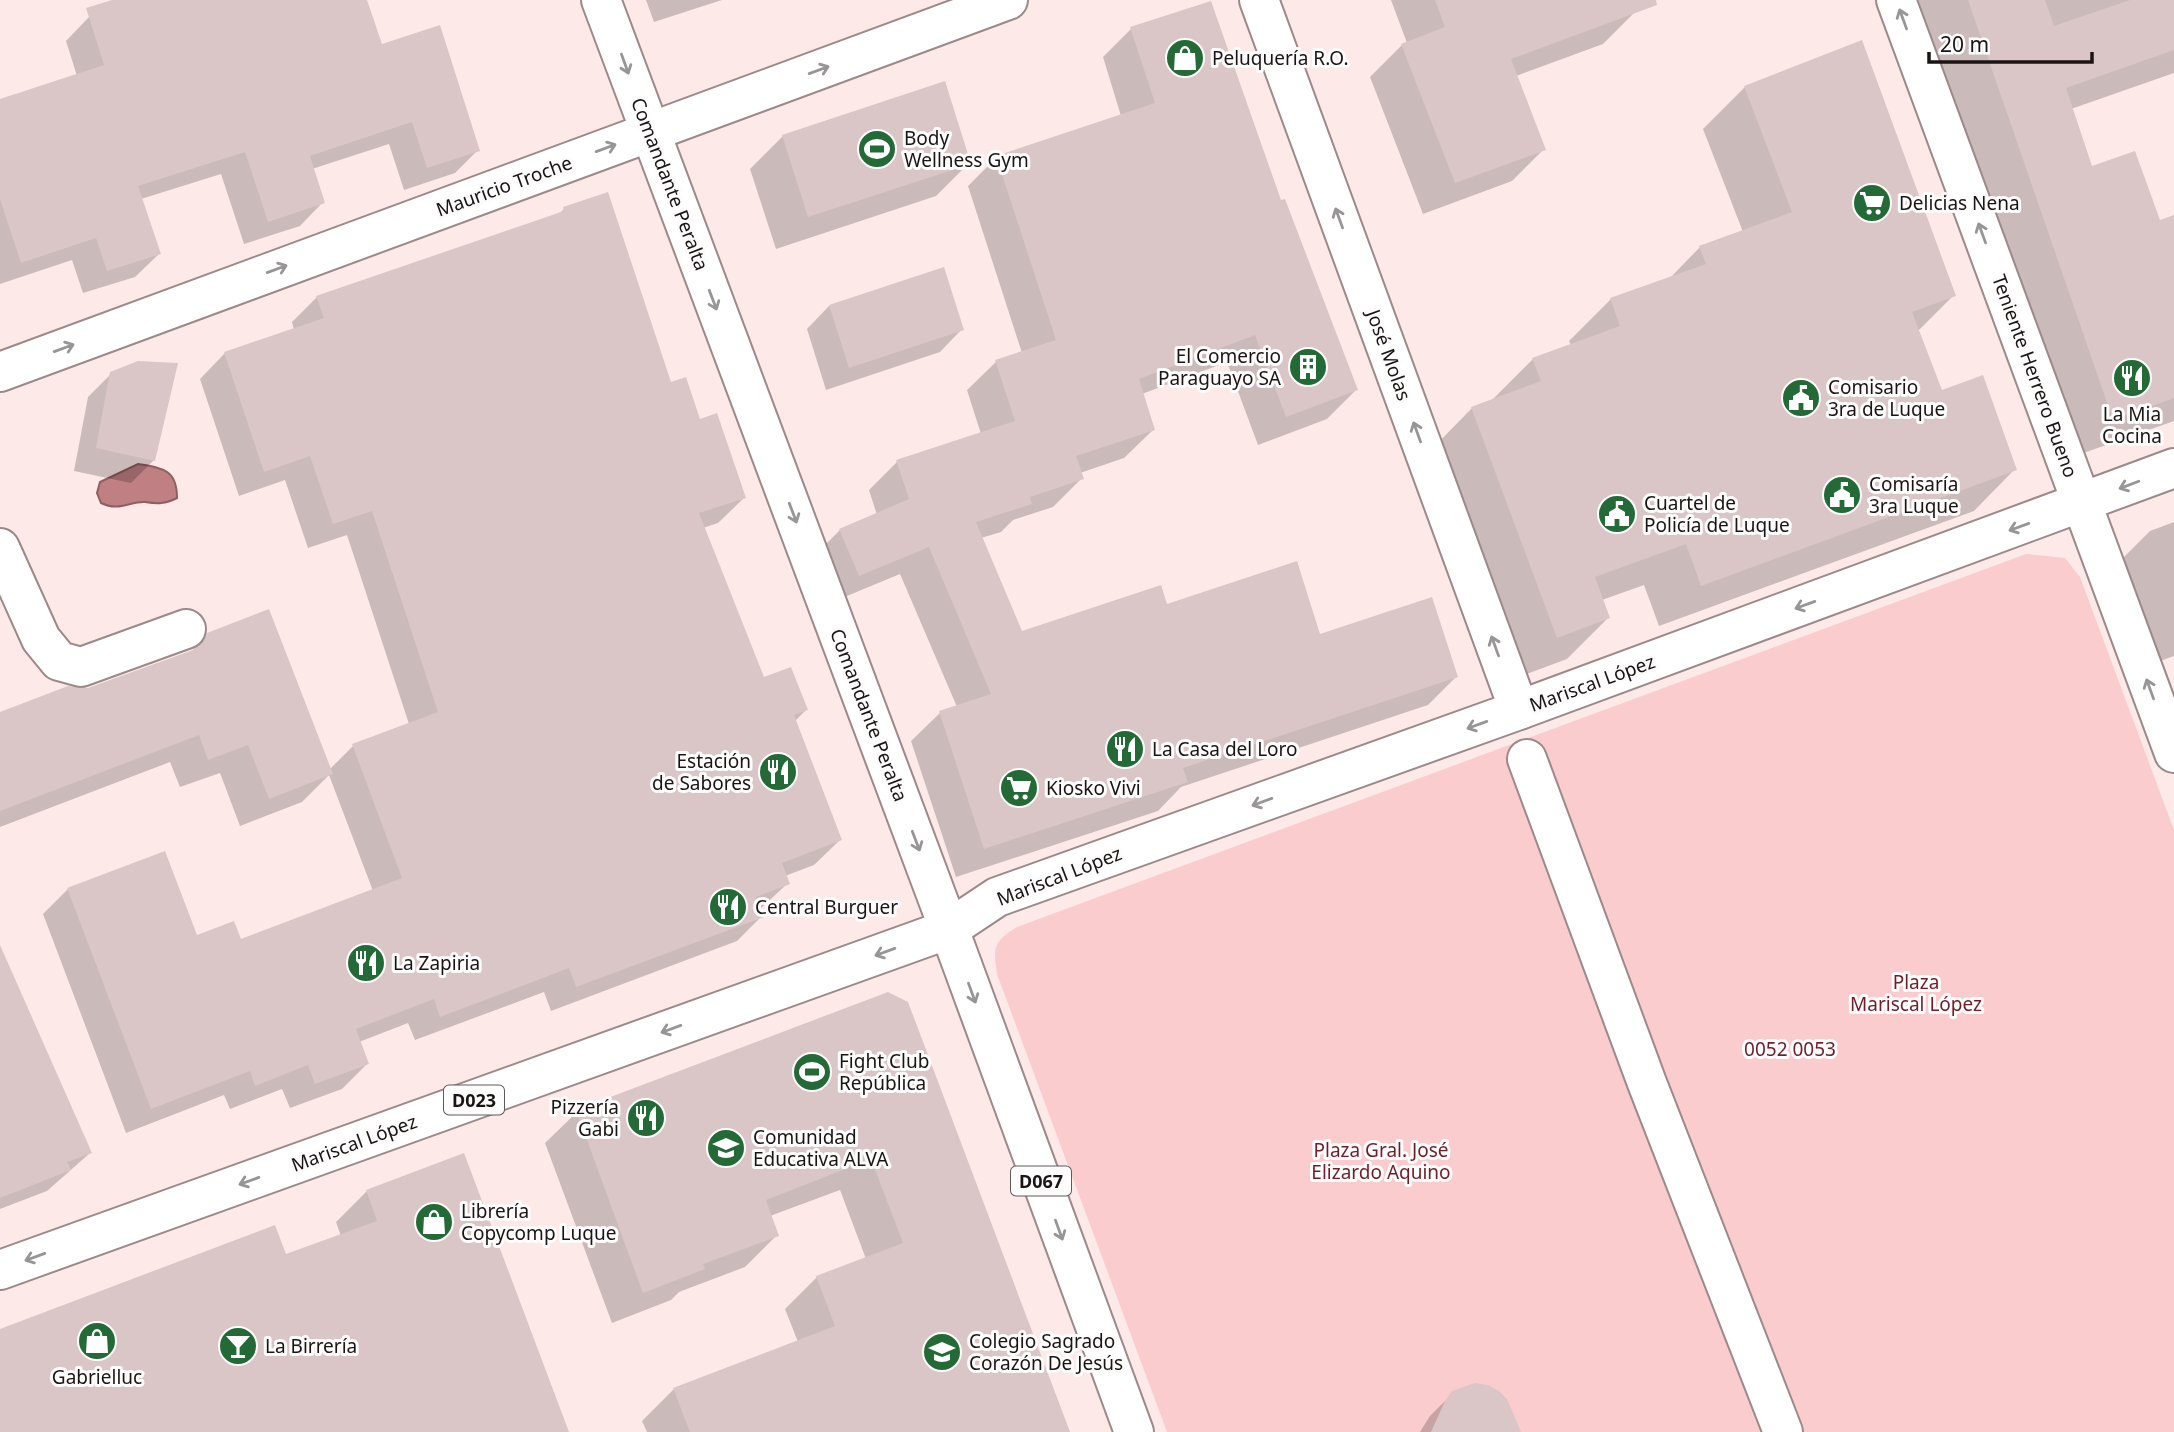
<svg xmlns="http://www.w3.org/2000/svg" width="2174" height="1432" viewBox="0 0 2174 1432" font-family="'Noto Sans',sans-serif">
<style>
.green{fill:#facccd}
.water{fill:#c07f82;stroke:#8e5f61;stroke-width:2}
.shadow{fill:#0003}
.building{fill:#dac6c6}
.lines{fill:none;stroke-linecap:round;stroke-linejoin:round}
.minor-casing{stroke:#9c8989;stroke-width:42}
.major-casing{stroke:#9c8989;stroke-width:42}
.minor{stroke:#fff;stroke-width:38}
.major{stroke:#fff;stroke-width:38}
.oneway{stroke:#989595}
.labels{text-anchor:middle;dominant-baseline:central;stroke-width:6;stroke-linejoin:round;paint-order:stroke}
.shield{fill:#fcfcfc;stroke:#5e5a5a;stroke-width:2}
.shield-label{font-size:18px;font-weight:bold;fill:#1b1414}
.poi-label{font-size:19px;fill:#1b1414;stroke:#fcfcfc;text-anchor:start}
.street-label{font-size:19px;fill:#1b1414;stroke:#fcfcfc}
.park-label{font-size:19px;fill:#6d1f29;stroke:#fcfcfc}
</style>
<rect width="100%" height="100%" fill="#fee9e9"/>
<path class="green" d="M2026,554l39,4 15,19 94,253v602h-1007l-170,-458c-4,-27 -4,-32 20,-47z"/>
<path class="water" d="M138,464c24,4 39,5 39,34 -12,6 -19,6 -32,4 -15,-1 -26,10 -44,1l-4,-10 3,-11z"/>
<g class="shadow">
<polygon points="140,0 366,0 381,46 478,150 455,173 404,190 389,144 312,169 323,202 300,226 244,244 221,174 141,199 159,254 135,277 83,293 72,260 0,284 0,101 77,76 66,41 89,17"/>
<polygon points="646,0 722,0 654,22"/>
<polygon points="1391,0 1631,0 1635,12 1603,44 1516,76 1544,149 1512,181 1423,214 1370,77 1402,45 1407,43"/>
<polygon points="1917,0 2174,0 2174,73 2071,109 2091,169 2159,222 2174,217 2174,421 2075,456"/>
<polygon points="1131,29 1279,203 1356,390 1327,419 1258,445 1227,362 1142,394 1153,430 1124,458 1080,473 1082,478 1053,507 1013,520 1001,532 981,538 1021,633 1166,606 1319,636 1456,677 1428,705 1181,787 1158,811 956,877 911,741 940,713 957,707 900,574 830,603 811,559 840,530 877,515 869,490 897,462 981,434 967,390 996,362 1022,353 968,186 997,157 1121,116 1103,57"/>
<polygon points="1745,87 1954,295 1918,331 1941,392 2015,469 1974,511 1659,626 1644,585 1602,600 1608,618 1567,659 1516,678 1431,450 1472,408 1491,401 1533,359 1571,345 1569,341 1611,299 1669,279 1700,247 1743,232 1703,129"/>
<polygon points="783,136 969,163 936,196 776,249 750,169"/>
<polygon points="564,209 670,384 699,421 744,498 718,523 703,528 763,680 806,710 795,721 840,840 814,865 785,876 788,883 759,910 762,916 737,941 551,1011 544,992 415,1040 408,1023 359,1042 367,1064 342,1089 290,1108 282,1089 230,1109 224,1095 126,1133 43,914 68,889 196,937 240,942 373,891 329,775 302,802 240,826 220,773 180,787 170,762 0,827 0,713 89,689 190,653 208,634 329,770 353,746 409,724 347,535 308,548 285,480 239,496 200,379 225,353 294,330 292,322 317,297 557,216"/>
<polygon points="829,306 962,329 940,352 826,390 807,329"/>
<polygon points="111,374 154,460 131,483 74,471 88,397"/>
<polygon points="2174,522 2174,656 2160,661 2123,558 2150,531"/>
<polygon points="0,949 90,1153 47,1191 0,1209"/>
<polygon points="888,994 1068,1432 647,1432 642,1421 674,1389 798,1342 785,1309 817,1277 866,1259 840,1190 770,1216 777,1235 745,1267 679,1292 671,1300 612,1323 545,1143 577,1112"/>
<polygon points="367,1191 567,1432 0,1432 0,1331 285,1257 341,1236 336,1222"/>
<polygon points="1453,1393 1510,1432 1420,1432 1430,1416"/>
</g>
<g class="building">
<polygon points="112,0 367,0 382,44 440,25 480,151 427,168 412,122 310,156 325,203 268,222 245,152 138,186 161,254 107,271 96,238 21,263 0,199 0,99 104,65 86,8"/>
<polygon points="1435,0 1656,0 1657,5 1511,59 1546,150 1455,183 1401,44 1445,27"/>
<polygon points="1968,0 2045,0 2054,26 2130,0 2174,0 2174,50 2066,88 2092,166 2135,151 2160,220 2174,215 2174,398 2113,420"/>
<polygon points="1211,1 1281,200 1285,199 1358,390 1286,417 1255,335 1139,379 1155,430 1076,456 1084,479 1030,497 1032,504 976,522 1022,631 1161,585 1167,604 1297,561 1320,634 1432,597 1458,677 1183,768 1188,782 984,849 939,711 991,694 929,547 859,576 839,529 909,499 896,460 1015,421 995,360 1056,340 996,156 1155,103 1130,27"/>
<polygon points="1862,40 1956,296 1912,312 1942,390 1983,375 2017,470 1701,586 1686,544 1595,577 1610,618 1557,638 1471,407 1541,381 1532,358 1620,326 1610,298 1706,264 1699,246 1792,212 1744,86"/>
<polygon points="945,81 971,164 808,217 782,135"/>
<polygon points="608,192 671,382 686,377 700,419 717,413 746,498 699,513 764,677 791,667 808,710 794,715 842,840 782,863 790,884 756,897 764,917 576,987 569,968 440,1017 434,999 356,1029 369,1064 315,1084 308,1065 255,1086 250,1071 151,1109 67,888 165,851 197,935 234,921 241,939 402,878 352,744 438,712 372,511 333,524 310,456 264,472 224,352 324,318 316,296 564,211 563,207"/>
<polygon points="944,267 964,330 849,368 829,305"/>
<polygon points="138,361 178,363 155,461 96,448 110,372"/>
<polygon points="269,609 333,774 269,799 248,745 208,760 199,735 0,811 0,712 68,686 88,688 193,650 203,643 207,633"/>
<polygon points="0,945 92,1153 67,1162 71,1170 0,1198"/>
<polygon points="888,992 908,1002 1070,1432 690,1432 673,1388 835,1326 816,1276 903,1243 871,1159 766,1200 779,1236 703,1264 705,1269 643,1293 576,1110"/>
<polygon points="464,1153 569,1432 0,1432 0,1329 275,1225 286,1254 377,1221 366,1190"/>
<polygon points="1475,1383 1488,1385 1499,1391 1507,1399 1521,1432 1431,1432 1445,1401 1452,1391"/>
</g>
<g class="lines">
<defs>
<g id="minor">
<polyline points="1259,0 1519,710"/>
<polyline points="1896,0 2174,753"/>
<polyline points="0,372 1008,0"/>
<polyline points="0,548 41,639 59,661 81,667 186,629"/>
<polyline points="1527,759 1647,1083 1783,1432"/>
<polyline points="949,929 997,897 1519,710 2174,468"/>
</g>
<g id="major">
<polyline points="601,0 949,929 1134,1432"/>
<polyline points="0,1270 949,929"/>
</g>
</defs>
<use href="#minor" class="minor-casing"/>
<use href="#major" class="major-casing"/>
<use href="#minor" class="minor"/>
<use href="#major" class="major"/>
</g>
<defs><path id="oneway-shaft" d="M-6 0H5M1.5-3L5.5 0L1.5 3" fill="none" stroke-width="1.6" stroke-linecap="round" stroke-linejoin="round" transform="scale(1.75)"/></defs>
<g class="oneway">
<use href="#oneway-shaft" transform="translate(1903 19) rotate(-110)"/>
<use href="#oneway-shaft" transform="translate(625 64) rotate(70)"/>
<use href="#oneway-shaft" transform="translate(819 70) rotate(-20)"/>
<use href="#oneway-shaft" transform="translate(606 148) rotate(-20)"/>
<use href="#oneway-shaft" transform="translate(1339 218) rotate(-110)"/>
<use href="#oneway-shaft" transform="translate(1982 233) rotate(-110)"/>
<use href="#oneway-shaft" transform="translate(277 269) rotate(-20)"/>
<use href="#oneway-shaft" transform="translate(713 300) rotate(69)"/>
<use href="#oneway-shaft" transform="translate(64 348) rotate(-20)"/>
<use href="#oneway-shaft" transform="translate(1417 432) rotate(-110)"/>
<use href="#oneway-shaft" transform="translate(2129 485) rotate(159)"/>
<use href="#oneway-shaft" transform="translate(793 513) rotate(69)"/>
<use href="#oneway-shaft" transform="translate(2019 527) rotate(160)"/>
<use href="#oneway-shaft" transform="translate(1805 605) rotate(160)"/>
<use href="#oneway-shaft" transform="translate(1495 646) rotate(-110)"/>
<use href="#oneway-shaft" transform="translate(2150 689) rotate(-110)"/>
<use href="#oneway-shaft" transform="translate(1477 725) rotate(160)"/>
<use href="#oneway-shaft" transform="translate(1262 802) rotate(160)"/>
<use href="#oneway-shaft" transform="translate(916 841) rotate(69)"/>
<use href="#oneway-shaft" transform="translate(885 952) rotate(160)"/>
<use href="#oneway-shaft" transform="translate(972 993) rotate(70)"/>
<use href="#oneway-shaft" transform="translate(671 1029) rotate(160)"/>
<use href="#oneway-shaft" transform="translate(249 1181) rotate(160)"/>
<use href="#oneway-shaft" transform="translate(1059 1230) rotate(70)"/>
<use href="#oneway-shaft" transform="translate(35 1257) rotate(160)"/>
</g>
<defs>
<symbol id="shop-disc" viewBox="-11 -11 22 22"><circle r="9.5" fill="#236a36" stroke="#fcfcfc"/><path d="M-5-2.5h2.3a2.7 3.5 0 0 1 5.4 0H5L5.5 6h-11ZM-1.5-2.5h3a1.5 2.3 0 0 0-3 0Z" fill="#fff"/></symbol>
<symbol id="stadium-disc" viewBox="-11 -11 22 22"><circle r="9.5" fill="#236a36" stroke="#fcfcfc"/><path d="M0-5a6.5 5 0 1 0 0 10a6.5 5 0 1 0 0-10ZM-3.5-1.8h7v3.6h-7Z" fill="#fff"/></symbol>
<symbol id="supermarket-disc" viewBox="-11 -11 22 22"><circle r="9.5" fill="#236a36" stroke="#fcfcfc"/><path d="M-6-5.5h2.5l.6 2H6L4.5 2H-2.5L-4.4-4H-6ZM-1.5 3.2a1.3 1.3 0 1 0 .1 0ZM3 3.2a1.3 1.3 0 1 0 .1 0Z" fill="#fff"/></symbol>
<symbol id="building-disc" viewBox="-11 -11 22 22"><circle r="9.5" fill="#236a36" stroke="#fcfcfc"/><path d="M-4-6H4V6H1V3H-1V6H-4ZM-2.5-4.3h1.7v1.8h-1.7ZM.8-4.3h1.7v1.8H.8ZM-2.5-1h1.7V.8h-1.7ZM.8-1h1.7V.8H.8Z" fill="#fff"/></symbol>
<symbol id="restaurant-disc" viewBox="-11 -11 22 22"><circle r="9.5" fill="#236a36" stroke="#fcfcfc"/><path d="M-5-6h1v4h1v-4h1v4h1v-4h1v5L-1.5 .5V6h-2V.5L-5-1ZM5-6V6H3V1.5H1.5Q1.5-4 5-6Z" fill="#fff"/></symbol>
<symbol id="civic-disc" viewBox="-11 -11 22 22"><circle r="9.5" fill="#236a36" stroke="#fcfcfc"/><path d="M-.6-6.5H3V-4.5H.6V-3L4-1V1h2V6H-6V1h2V-1L-.6-3ZM-1.2 2.5V6h2.4V2.5Z" fill="#fff"/></symbol>
<symbol id="school-disc" viewBox="-11 -11 22 22"><circle r="9.5" fill="#236a36" stroke="#fcfcfc"/><path d="M0-5L7-2L0 1L-7-2ZM-4 1L0 2.5L4 1V4Q0 6-4 4Z" fill="#fff"/></symbol>
<symbol id="bar-disc" viewBox="-11 -11 22 22"><circle r="9.5" fill="#236a36" stroke="#fcfcfc"/><path d="M-6-5H6L.8 .8V4.5H3.5V6h-7V4.5H-.8V.8Z" fill="#fff"/></symbol>
</defs>
<g fill-rule="evenodd">
<use href="#shop-disc" x="1163" y="36" width="44" height="44"/>
<use href="#stadium-disc" x="855" y="127" width="44" height="44"/>
<use href="#supermarket-disc" x="1850" y="181" width="44" height="44"/>
<use href="#building-disc" x="1286" y="345" width="44" height="44"/>
<use href="#restaurant-disc" x="2110" y="356" width="44" height="44"/>
<use href="#civic-disc" x="1779" y="376" width="44" height="44"/>
<use href="#civic-disc" x="1820" y="473" width="44" height="44"/>
<use href="#civic-disc" x="1595" y="492" width="44" height="44"/>
<use href="#restaurant-disc" x="1103" y="727" width="44" height="44"/>
<use href="#restaurant-disc" x="756" y="750" width="44" height="44"/>
<use href="#supermarket-disc" x="997" y="766" width="44" height="44"/>
<use href="#restaurant-disc" x="706" y="885" width="44" height="44"/>
<use href="#restaurant-disc" x="344" y="941" width="44" height="44"/>
<use href="#stadium-disc" x="790" y="1050" width="44" height="44"/>
<use href="#restaurant-disc" x="624" y="1096" width="44" height="44"/>
<use href="#school-disc" x="704" y="1126" width="44" height="44"/>
<use href="#shop-disc" x="412" y="1200" width="44" height="44"/>
<use href="#shop-disc" x="75" y="1319" width="44" height="44"/>
<use href="#bar-disc" x="216" y="1324" width="44" height="44"/>
<use href="#school-disc" x="920" y="1330" width="44" height="44"/>
</g>
<g class="labels">
<g class="shield">
<rect x="444" y="1085.5" width="60" height="29" rx="5"/>
<rect x="1011" y="1166.5" width="60" height="29" rx="5"/>
</g>
<g class="shield-label">
<text x="474" y="1100">D023</text>
<text x="1041" y="1181">D067</text>
</g>
<g class="poi-label">
<text x="1212" y="58">Peluquería R.O.</text>
<text x="904" y="138">Body<tspan x="904" dy="22">Wellness Gym</tspan></text>
<text x="1899" y="203">Delicias Nena</text>
<text x="1281" y="356" text-anchor="end">El Comercio<tspan x="1281" dy="22">Paraguayo SA</tspan></text>
<text x="1828" y="387">Comisario<tspan x="1828" dy="22">3ra de Luque</tspan></text>
<text x="2132" y="414" text-anchor="middle">La Mia<tspan x="2132" dy="22">Cocina</tspan></text>
<text x="1869" y="484">Comisaría<tspan x="1869" dy="22">3ra Luque</tspan></text>
<text x="1644" y="503">Cuartel de<tspan x="1644" dy="22">Policía de Luque</tspan></text>
<text x="1152" y="749">La Casa del Loro</text>
<text x="751" y="761" text-anchor="end">Estación<tspan x="751" dy="22">de Sabores</tspan></text>
<text x="1046" y="788">Kiosko Vivi</text>
<text x="755" y="907">Central Burguer</text>
<text x="393" y="963">La Zapiria</text>
<text x="839" y="1061">Fight Club<tspan x="839" dy="22">República</tspan></text>
<text x="619" y="1107" text-anchor="end">Pizzería<tspan x="619" dy="22">Gabi</tspan></text>
<text x="753" y="1137">Comunidad<tspan x="753" dy="22">Educativa ALVA</tspan></text>
<text x="461" y="1211">Librería<tspan x="461" dy="22">Copycomp Luque</tspan></text>
<text x="969" y="1341">Colegio Sagrado<tspan x="969" dy="22">Corazón De Jesús</tspan></text>
<text x="265" y="1346">La Birrería</text>
<text x="97" y="1377" text-anchor="middle">Gabrielluc</text>
</g>
<g class="street-label">
<text transform="translate(670 184) rotate(69)">Comandante Peralta</text>
<text transform="translate(504 186) rotate(-20)">Mauricio Troche</text>
<text transform="translate(1389 355) rotate(70)">José Molas</text>
<text transform="translate(2035 376) rotate(70)">Teniente Herrero Bueno</text>
<text transform="translate(1592 683) rotate(-20)">Mariscal López</text>
<text transform="translate(869 715) rotate(69)">Comandante Peralta</text>
<text transform="translate(1059 876) rotate(-21)">Mariscal López</text>
<text transform="translate(354 1143) rotate(-20)">Mariscal López</text>
</g>
<g class="park-label">
<text x="1916" y="982">Plaza<tspan x="1916" dy="22">Mariscal López</tspan></text>
<text x="1790" y="1049">0052 0053</text>
<text x="1381" y="1150">Plaza Gral. José<tspan x="1381" dy="22">Elizardo Aquino</tspan></text>
</g>
</g>
<path d="M1929 52v10h163v-10" fill="none" stroke="#1b1414" stroke-width="3.5"/>
<text x="1940" y="52" font-size="21" fill="#1b1414" stroke="#fcfcfc" stroke-width="5" paint-order="stroke">20 m</text>
</svg>
